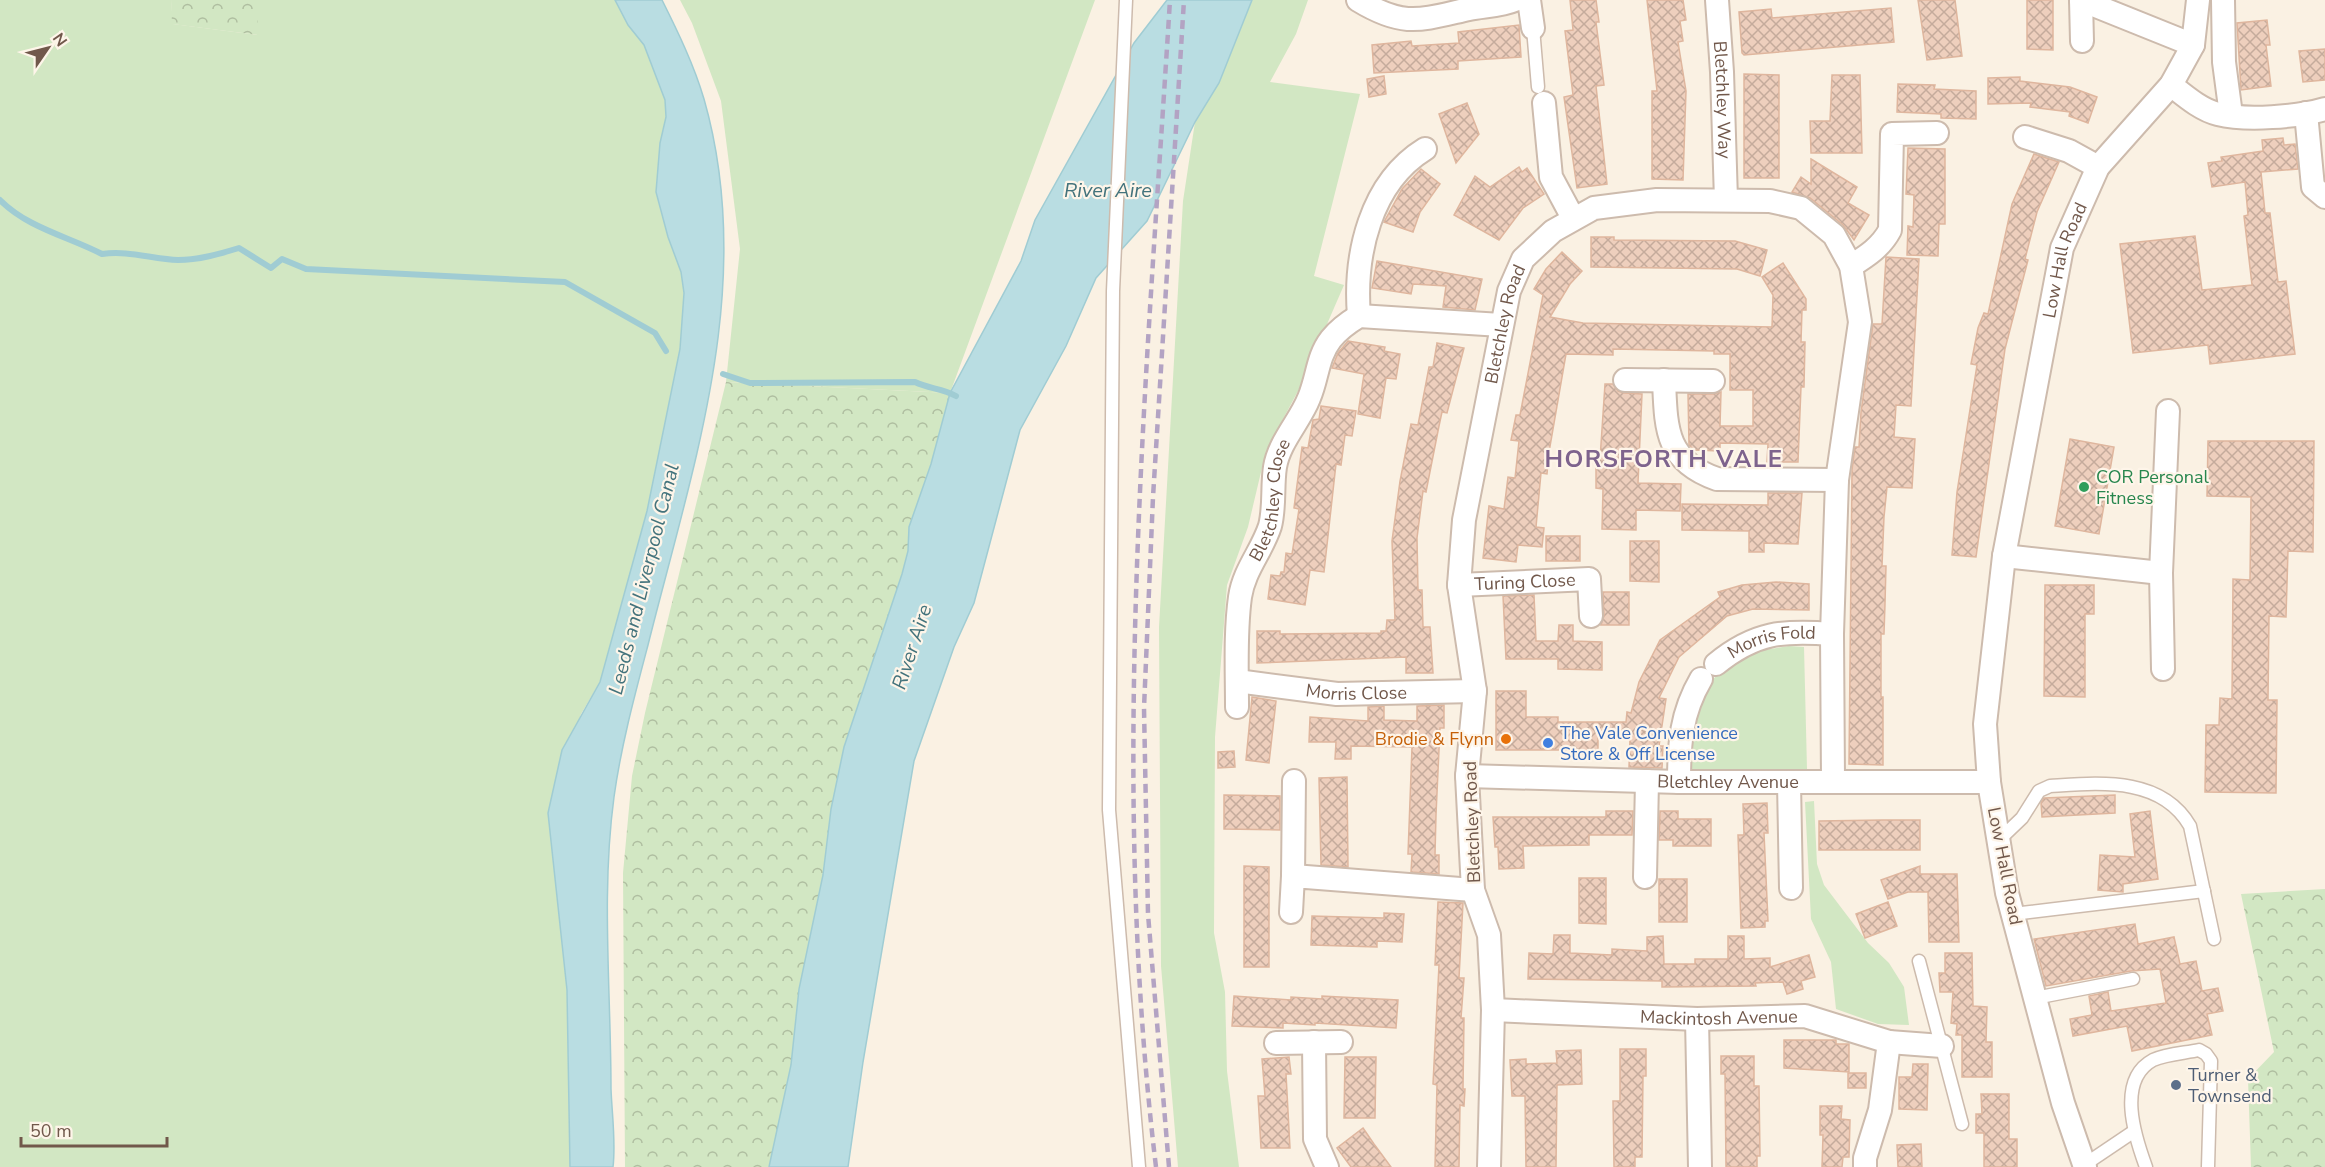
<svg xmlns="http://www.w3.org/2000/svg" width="2325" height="1167" viewBox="0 0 2325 1167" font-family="'Nunito Sans',sans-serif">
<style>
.green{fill:#d2e7c3}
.forest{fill:url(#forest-crowns)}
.water{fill:#b9dde2;stroke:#a0ccd3;stroke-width:1.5}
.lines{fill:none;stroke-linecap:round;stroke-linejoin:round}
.stream{stroke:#a0ccd3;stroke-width:6}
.building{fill:url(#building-cross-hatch);stroke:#dfb69e;stroke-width:1.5}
.service-casing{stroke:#cdbbad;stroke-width:15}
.minor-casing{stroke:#cdbbad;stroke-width:26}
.service{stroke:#fff;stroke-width:12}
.minor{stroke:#fff;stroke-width:22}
.rail{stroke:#b3a3c3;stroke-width:4.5;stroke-dasharray:9 6;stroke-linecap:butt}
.leisure-dot{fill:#2e9e5b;stroke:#fef5e9;stroke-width:2}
.food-dot{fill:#e8710a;stroke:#fef5e9;stroke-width:2}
.shop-dot{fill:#3f7fe0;stroke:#fef5e9;stroke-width:2}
.service-dot{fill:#5c6f8a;stroke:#fef5e9;stroke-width:2}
.labels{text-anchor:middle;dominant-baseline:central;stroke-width:4.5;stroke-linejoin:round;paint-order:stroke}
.street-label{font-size:18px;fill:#71584b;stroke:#fef5e9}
.leisure-label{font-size:18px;fill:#27864d;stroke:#fef5e9;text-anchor:start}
.shop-label{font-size:18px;fill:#366cbe;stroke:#fef5e9;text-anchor:start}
.food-label{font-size:18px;fill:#c56008;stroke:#fef5e9;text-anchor:end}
.service-label{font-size:18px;fill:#4e5e75;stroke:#fef5e9;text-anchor:start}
.water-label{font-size:20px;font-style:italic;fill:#43737c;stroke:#fef5e9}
.district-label{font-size:24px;font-weight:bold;letter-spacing:1.5px;fill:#7e638d;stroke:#fef5e9}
</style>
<defs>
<pattern id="forest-crowns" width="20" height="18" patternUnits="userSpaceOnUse" patternTransform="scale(1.5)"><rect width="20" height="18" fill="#d2e7c3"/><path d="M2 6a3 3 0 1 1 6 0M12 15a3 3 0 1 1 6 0" fill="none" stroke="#afbea0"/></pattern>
<pattern id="building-cross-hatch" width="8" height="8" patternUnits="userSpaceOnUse" patternTransform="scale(1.5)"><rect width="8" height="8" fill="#eecfbd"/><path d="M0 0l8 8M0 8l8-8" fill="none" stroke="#c5ab9c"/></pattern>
</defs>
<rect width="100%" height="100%" fill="#faf1e3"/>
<g class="green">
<polygon points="0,0 171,0 173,24 257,35 257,0 615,0 628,25 644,45 665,100 666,117 660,143 656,192 668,237 681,272 684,293 680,349 647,511 600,682 581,714 548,813 567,990 570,1167 0,1167"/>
<polygon points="680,0 1095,0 950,393 726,382 740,249 721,101 692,23"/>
<polygon points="1252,0 1308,0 1296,34 1270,82 1360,94 1314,276 1344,285 1298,391 1266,451 1248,527 1227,585 1215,737 1214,933 1225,992 1227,1071 1239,1167 1178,1167 1161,966 1159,627 1183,201 1195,122 1219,83"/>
<polygon points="1789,646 1804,647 1807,769 1686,772 1684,741 1708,685 1718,674 1744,656 1758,651"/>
<polygon points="1814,801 1817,864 1824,885 1868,943 1889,963 1904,987 1909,1025 1878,1024 1836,1009 1831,962 1811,919 1805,802"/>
</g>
<g class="forest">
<polygon points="171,0 257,0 258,35 172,24"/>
<polygon points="726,382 950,393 931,464 909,527 908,551 902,574 844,747 831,809 823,875 799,989 791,1065 769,1167 625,1167 623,873 632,776 645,713"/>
<polygon points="2325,889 2325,1167 2251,1167 2248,1079 2274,1052 2241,894"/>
</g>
<g class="water">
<path d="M615,0h47c16,32 32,65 42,99 53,185 -11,366 -56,546 -13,49 -27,101 -34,152 -13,97 -3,194 -3,292 1,26 5,53 2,78h-43l-3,-177 -19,-177 14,-63 38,-68 47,-171 33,-162 4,-56 -3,-21 -13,-35 -12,-45 4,-49 6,-26 -1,-17 -21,-55 -16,-20z"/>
<polygon points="1167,0 1252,0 1219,83 1195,122 1147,221 1096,278 1066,346 1020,430 974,603 954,647 914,761 863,1062 848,1167 769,1167 791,1065 799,989 823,875 831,809 844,747 902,574 908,551 909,527 931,464 950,393 1021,261 1035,220 1134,43"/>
</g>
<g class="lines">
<g class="stream">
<path d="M0,200c28,28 67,36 102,54 26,-4 50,5 76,6 21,0 41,-6 61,-12l32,20 11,-9 24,10 259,13 90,51 11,18"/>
<path d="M723,374l27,9 165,-1c14,7 27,6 41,14"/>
</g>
</g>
<g class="building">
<polygon points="1570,0 1596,0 1599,22 1596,22 1604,85 1596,86 1607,184 1577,188 1564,97 1573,95 1565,31 1573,30"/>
<polygon points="1647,0 1683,0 1686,20 1680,21 1683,41 1678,42 1686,91 1683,180 1652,179 1652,91 1657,91"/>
<polygon points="1918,0 1955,0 1962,56 1927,60"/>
<polygon points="2027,0 2053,0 2053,50 2027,49"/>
<polygon points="1891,8 1894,42 1744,55 1742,53 1739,12 1771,9 1772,18"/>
<polygon points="2267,20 2270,45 2266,45 2271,86 2241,90 2237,23"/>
<polygon points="1519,25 1521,57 1458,61 1458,69 1374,73 1372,45 1411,41 1412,46 1459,43 1458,32"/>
<polygon points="2325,49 2325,80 2303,82 2299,51"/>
<polygon points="1744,74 1779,75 1779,178 1744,178"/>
<polygon points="1832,75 1860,75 1862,153 1811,153 1810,121 1830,121"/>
<polygon points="1384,76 1386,94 1369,97 1367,79"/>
<polygon points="2020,77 2020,81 2070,87 2097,97 2088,123 2069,116 2070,112 2030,107 2031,103 1988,104 1988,78"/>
<polygon points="1898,84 1935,85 1934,89 1976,91 1976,119 1941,118 1941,114 1897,112"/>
<polygon points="1467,103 1479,134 1456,163 1439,114"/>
<polygon points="2283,138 2284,145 2295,144 2298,169 2261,172 2265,213 2270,213 2278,282 2286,281 2295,354 2210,364 2208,345 2133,353 2120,244 2195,236 2202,290 2252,285 2244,216 2248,215 2245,182 2212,187 2208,163 2222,161 2221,157 2263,151 2262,140"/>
<polygon points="1908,148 1945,149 1945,224 1939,224 1938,256 1907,255 1908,226 1913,227 1914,195 1906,194"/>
<polygon points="2034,154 2059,162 2037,212 2025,259 2028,260 2005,349 1976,557 1952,555 1957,492 1977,365 1971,364 1978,328 1984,313 1988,314 2012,204"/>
<polygon points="1811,159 1857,187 1848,203 1869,215 1854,240 1843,225 1810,198 1792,192 1801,177 1811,184"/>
<polygon points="1519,167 1522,172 1527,168 1544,194 1523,208 1499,240 1454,215 1475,176 1490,187"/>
<polygon points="1421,169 1440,184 1420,212 1413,232 1384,222 1402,189"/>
<polygon points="1591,237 1614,237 1614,240 1735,241 1767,250 1760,276 1737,269 1591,267"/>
<polygon points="1562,252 1582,271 1570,284 1550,317 1583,323 1772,327 1773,295 1762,277 1783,263 1806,299 1806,310 1802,310 1801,342 1805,342 1804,387 1801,387 1798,462 1767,462 1768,444 1720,443 1720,451 1694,450 1689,445 1688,394 1713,394 1721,392 1720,426 1753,426 1753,390 1730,390 1730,354 1714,354 1714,351 1613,349 1613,355 1566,354 1549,452 1547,474 1541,473 1536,527 1544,528 1542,547 1518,545 1516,562 1483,558 1489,506 1504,509 1508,477 1515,478 1519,441 1511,440 1516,415 1520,415 1543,295 1534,289 1546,269"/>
<polygon points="1886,257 1919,259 1911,406 1896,405 1894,437 1915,439 1912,488 1887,487 1884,517 1882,566 1886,566 1885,604 1884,634 1881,634 1881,697 1883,697 1883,765 1849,764 1852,470 1855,447 1859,447 1861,412 1873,324 1882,324"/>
<polygon points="1377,261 1482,279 1475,310 1443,307 1446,286 1413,284 1411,294 1372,288"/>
<polygon points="1348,341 1385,347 1384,351 1400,354 1396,379 1386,378 1380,418 1358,414 1364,374 1332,368 1338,353"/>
<polygon points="1437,343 1464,348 1447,413 1442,412 1439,426 1426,492 1423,491 1417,538 1418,590 1422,590 1423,627 1430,627 1433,673 1406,673 1406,657 1257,663 1257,631 1280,631 1280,634 1381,633 1381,631 1386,631 1387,620 1395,620 1392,541 1400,481 1411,424 1418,425 1429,367 1433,367"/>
<polygon points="1605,384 1613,384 1618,391 1624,393 1642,394 1638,483 1681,484 1680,511 1636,510 1636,530 1602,529 1603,489 1596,488 1596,459 1600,459"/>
<polygon points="1321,406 1356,411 1352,436 1345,435 1341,465 1336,464 1324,572 1310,570 1305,605 1268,599 1271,575 1280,576 1281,572 1284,572 1286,553 1292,554 1299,509 1294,508 1302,447 1308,448 1313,420 1319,419"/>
<polygon points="2070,439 2114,447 2099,534 2055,526"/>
<polygon points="2208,441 2314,441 2313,552 2288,551 2286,617 2269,616 2268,700 2277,700 2276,793 2205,792 2206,725 2219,725 2220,698 2232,699 2233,579 2250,580 2251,497 2207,496"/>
<polygon points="1768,493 1802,493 1798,544 1764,543 1764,552 1749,552 1749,531 1682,530 1682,504 1768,505"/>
<rect x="1546" y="536" width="34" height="25"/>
<polygon points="1630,541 1659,541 1659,582 1630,581"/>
<polygon points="1776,582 1809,584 1809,610 1753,609 1727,616 1679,657 1659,698 1666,699 1659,746 1663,746 1662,768 1629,767 1630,739 1598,734 1598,754 1562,753 1562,750 1496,750 1496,691 1526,691 1526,717 1558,717 1558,722 1626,722 1627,712 1631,713 1639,682 1660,640 1720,597 1718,592 1742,585"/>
<polygon points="2045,585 2094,585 2094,614 2085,614 2085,697 2044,696"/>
<polygon points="1603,592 1629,592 1629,625 1601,625 1604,616"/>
<polygon points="1534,595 1536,641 1558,641 1559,625 1573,625 1573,641 1602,642 1602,670 1558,669 1558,659 1506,659 1503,596"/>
<polygon points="1252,697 1276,701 1269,763 1246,760"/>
<polygon points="1444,705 1444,728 1440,728 1436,815 1435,855 1439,855 1439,874 1411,872 1412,854 1408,854 1412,747 1351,746 1351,759 1335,759 1336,742 1309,742 1310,717 1368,721 1368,707 1384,706 1384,720 1417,721 1417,706"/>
<polygon points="1234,751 1235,767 1218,768 1218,752"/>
<polygon points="1347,777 1348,867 1321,865 1319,778"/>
<polygon points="1224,795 1280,796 1280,830 1224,829"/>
<polygon points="2115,795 2115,813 2042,817 2041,803 2044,798"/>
<polygon points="1767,803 1768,833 1764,833 1768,921 1765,921 1765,927 1741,928 1738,835 1744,835 1743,804"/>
<polygon points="1606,811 1633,811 1632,835 1589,835 1589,845 1523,846 1524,868 1499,869 1498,847 1495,847 1493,817 1606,817"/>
<polygon points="1660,811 1678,811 1678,819 1711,819 1711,846 1673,846 1673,840 1659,840"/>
<polygon points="2150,811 2158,879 2123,884 2123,892 2098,890 2100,855 2135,857 2130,814"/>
<polygon points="1883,820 1920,820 1920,850 1819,850 1819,821"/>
<polygon points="1244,866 1269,867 1269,967 1244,967"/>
<polygon points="1920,866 1920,874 1957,874 1959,942 1929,942 1928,892 1908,892 1888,899 1881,880"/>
<polygon points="1579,878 1606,878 1606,924 1579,923"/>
<rect x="1659" y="879" width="28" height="43"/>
<polygon points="1438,902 1463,903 1459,978 1464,978 1461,1018 1464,1018 1463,1089 1465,1089 1464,1106 1460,1105 1459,1167 1435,1167 1437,1085 1433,1084 1439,965 1435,965"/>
<polygon points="1888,902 1897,926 1865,938 1856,914"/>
<polygon points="1384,913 1404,914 1402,942 1377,941 1377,947 1311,945 1312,916 1384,918"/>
<polygon points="2135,924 2138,944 2174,937 2180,964 2196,961 2202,991 2218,988 2223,1011 2207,1014 2212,1035 2132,1051 2127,1026 2073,1036 2070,1019 2092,1015 2089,996 2108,992 2111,1011 2166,1003 2160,969 2131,971 2046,986 2034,939"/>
<polygon points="1554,935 1570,935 1570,953 1612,955 1612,949 1647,951 1647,937 1663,936 1664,964 1695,964 1695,959 1728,959 1728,936 1744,936 1744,959 1770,958 1770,967 1809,955 1815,977 1801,981 1803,989 1787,994 1783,982 1755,983 1756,986 1662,987 1662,981 1528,979 1529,953 1553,954"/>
<polygon points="1945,953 1972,953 1973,1006 1987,1007 1986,1042 1992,1042 1992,1077 1962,1077 1962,1035 1956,1035 1957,1024 1951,1023 1953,992 1940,992 1939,973 1945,973"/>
<polygon points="1234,996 1291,1000 1291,997 1322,999 1322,996 1398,1000 1396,1028 1315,1023 1315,1025 1283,1023 1283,1028 1232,1026"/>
<polygon points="1784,1040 1836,1040 1836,1044 1849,1044 1849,1072 1784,1068"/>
<polygon points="1620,1049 1646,1049 1646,1076 1643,1076 1642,1157 1635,1157 1635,1167 1614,1167 1613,1101 1620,1101"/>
<polygon points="1581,1050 1582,1084 1557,1085 1556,1167 1526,1167 1525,1096 1512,1096 1510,1060 1526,1059 1526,1064 1557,1063 1556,1051"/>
<polygon points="1721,1056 1754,1056 1754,1086 1759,1086 1760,1156 1757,1156 1757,1167 1726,1167 1725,1074 1721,1074"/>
<polygon points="1289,1057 1291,1074 1286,1074 1290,1148 1261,1148 1258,1096 1265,1096 1262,1059"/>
<polygon points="1345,1057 1376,1057 1375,1118 1344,1118"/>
<polygon points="1913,1064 1928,1064 1927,1110 1899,1109 1899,1077 1912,1077"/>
<rect x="1848" y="1073" width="18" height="15"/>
<polygon points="1981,1094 2009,1094 2009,1139 2017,1139 2017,1167 1984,1167 1984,1133 1976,1133 1976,1114 1982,1114"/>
<polygon points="1820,1106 1842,1106 1841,1119 1850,1120 1849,1157 1843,1157 1842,1167 1822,1167 1823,1135 1820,1135"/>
<polygon points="1363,1128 1374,1144 1391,1167 1351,1167 1337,1148"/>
<polygon points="1921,1144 1922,1167 1898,1167 1897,1145"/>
</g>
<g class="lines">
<defs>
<g id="service">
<polyline points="1126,0 1113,291 1109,810 1139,1167"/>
<polyline points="1533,28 1538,87"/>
<path d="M2000,839l22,-21 17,-27 11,-5c49,-3 111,-10 140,40l24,113"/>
<polyline points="2013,914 2204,891"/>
<polyline points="1919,961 1962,1124"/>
<polyline points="2035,998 2133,979"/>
<polyline points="2084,1165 2133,1132"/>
<path d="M2146,1167c-11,-30 -30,-87 7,-107 13,-6 32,-7 46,-10l7,4 5,7 -3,106"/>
</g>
<g id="minor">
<path d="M1358,0c46,28 62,20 111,9 15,-3 32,-3 46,-9"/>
<polyline points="1529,0 1533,28"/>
<path id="s1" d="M1717,0l5,72 4,128"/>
<polyline points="2081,0 2193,45"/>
<polyline points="2081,0 2082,41"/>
<polyline points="2223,0 2224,62 2231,115"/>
<path d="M2171,85c14,11 30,25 47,29 28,7 80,3 107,-5"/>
<polyline points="1544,103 1551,177 1573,218"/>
<polyline points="2306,113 2313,187 2325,197"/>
<polyline points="2025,137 2069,151 2098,167"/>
<path d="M1851,266c16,-10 30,-19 39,-36l2,-96 45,-1"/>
<path d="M1359,316c-5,-61 11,-133 66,-167"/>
<polyline points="1625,380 1713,381"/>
<path d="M1664,380c2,48 1,81 53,99l120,1"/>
<polyline points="2004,556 2161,573"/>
<path id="s2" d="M1459,585l130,-6 2,37"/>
<path id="s3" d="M1716,664c39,-32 68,-34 116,-30"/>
<polyline points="2163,669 2161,573 2168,411"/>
<path id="s4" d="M1237,681l100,13 138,-3"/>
<path id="s5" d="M1237,707c0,-36 -2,-74 3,-110 4,-27 22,-46 30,-71 5,-19 2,-40 5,-59 4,-25 25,-46 34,-69 9,-21 8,-41 22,-59 8,-10 18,-17 28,-23l142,9"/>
<path id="s6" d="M1467,776l212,6h310"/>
<path d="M1679,782c0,-38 2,-69 22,-103"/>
<polyline points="1789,783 1791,888"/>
<polyline points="1293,876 1294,781"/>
<polyline points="1645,877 1647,781"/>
<polyline points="1291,912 1293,876 1473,890"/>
<path id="s7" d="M1493,1010l204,9 108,-3 84,26 53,4"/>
<polyline points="1697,1019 1700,1167"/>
<polyline points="1314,1042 1315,1139 1327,1167"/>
<polyline points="1276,1043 1341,1042"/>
<path id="s8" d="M1489,1167l4,-157 -4,-75 -16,-45 -6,-114 8,-85 -16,-106 5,-65 45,-229 14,-32 30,-28 41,-23 63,-8 113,1 31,7 33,27 17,31 9,56 -23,158 -5,154 1,146"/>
<polyline points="1865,1167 1865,1158 1880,1110 1889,1042"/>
<path id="s9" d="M2085,1167l-22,-64 -56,-210 -18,-111 -4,-58 19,-168 58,-308 36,-81 73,-82 22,-40 5,-45"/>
</g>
</defs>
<use href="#service" class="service-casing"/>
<use href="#minor" class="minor-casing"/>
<use href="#service" class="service"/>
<use href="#minor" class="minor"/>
<g class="rail">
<path d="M1156,1167c-47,-388 -10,-779 14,-1167"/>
<polyline points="1169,1167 1148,914 1144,708 1153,497 1184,0"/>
</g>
</g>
<circle class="leisure-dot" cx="2084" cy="487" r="6"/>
<circle class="food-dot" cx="1506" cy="739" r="6"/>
<circle class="shop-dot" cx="1548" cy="743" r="6"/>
<circle class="service-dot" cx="2176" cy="1085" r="6"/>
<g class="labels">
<g class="street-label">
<text stroke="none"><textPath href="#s1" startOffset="100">Bletchley Way</textPath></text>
<text stroke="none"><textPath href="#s9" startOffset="927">Low Hall Road</textPath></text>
<text stroke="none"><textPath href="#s8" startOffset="852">Bletchley Road</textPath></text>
<text stroke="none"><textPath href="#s5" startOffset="213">Bletchley Close</textPath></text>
<text stroke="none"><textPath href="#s2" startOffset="66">Turing Close</textPath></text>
<text stroke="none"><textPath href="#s3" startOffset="62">Morris Fold</textPath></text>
<text stroke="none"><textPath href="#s4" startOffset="120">Morris Close</textPath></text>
<text stroke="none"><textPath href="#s6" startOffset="261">Bletchley Avenue</textPath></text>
<text transform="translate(1472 822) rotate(-92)">Bletchley Road</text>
<text transform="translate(2005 866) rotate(79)">Low Hall Road</text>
<text stroke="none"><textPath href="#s7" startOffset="226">Mackintosh Avenue</textPath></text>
</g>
<g class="leisure-label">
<text x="2096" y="477">COR Personal<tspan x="2096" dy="21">Fitness</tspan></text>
</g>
<g class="shop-label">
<text x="1560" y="733">The Vale Convenience<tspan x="1560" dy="21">Store &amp; Off License</tspan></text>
</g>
<g class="food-label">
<text x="1494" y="739">Brodie &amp; Flynn</text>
</g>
<g class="service-label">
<text x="2188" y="1075">Turner &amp;<tspan x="2188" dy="21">Townsend</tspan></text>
</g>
<g class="water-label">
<text x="1108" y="190">River Aire</text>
<text transform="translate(644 579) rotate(-76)">Leeds and Liverpool Canal</text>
<text transform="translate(912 647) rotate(-72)">River Aire</text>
</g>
<g class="district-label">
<text x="1664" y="459">HORSFORTH VALE</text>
</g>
</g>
<g transform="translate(48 48) rotate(55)" stroke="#fef5e9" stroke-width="4.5" paint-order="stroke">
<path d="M0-4.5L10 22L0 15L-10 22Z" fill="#71584b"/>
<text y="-9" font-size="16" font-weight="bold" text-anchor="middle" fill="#71584b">N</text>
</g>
<path d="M21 1137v9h146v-9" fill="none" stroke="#71584b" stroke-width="3"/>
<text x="30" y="1137" font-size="18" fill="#71584b" stroke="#fef5e9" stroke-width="4.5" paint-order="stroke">50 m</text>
</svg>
